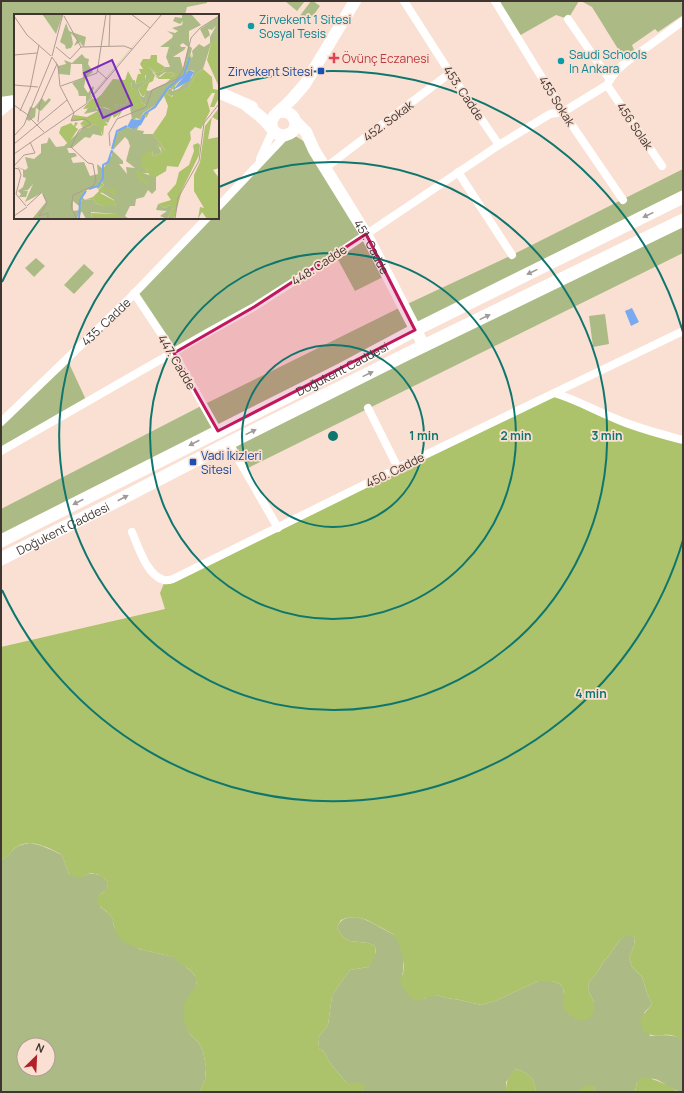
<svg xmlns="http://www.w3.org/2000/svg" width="684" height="1093" viewBox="0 0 684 1093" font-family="Manrope,sans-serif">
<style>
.green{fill:#acbb85;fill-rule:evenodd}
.forest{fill:#acc26b}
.water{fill:#79aaf0}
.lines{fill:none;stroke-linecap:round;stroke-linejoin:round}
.street{stroke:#fff;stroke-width:8}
.secondary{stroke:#fff;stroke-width:12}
.primary{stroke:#fff;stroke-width:13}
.oneway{fill:#a09a98}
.marked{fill:#c2185b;fill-opacity:0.2;stroke:#c2185b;stroke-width:3;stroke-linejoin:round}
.ring{fill:none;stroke:#0f766e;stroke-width:2}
.culture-dot{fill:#0f9aa8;stroke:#fae0d3;stroke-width:1.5}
.health-dot{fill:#e0444e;stroke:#fae0d3;stroke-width:1.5}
.transit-dot{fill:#1a4fb4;stroke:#fae0d3;stroke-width:1.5}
.labels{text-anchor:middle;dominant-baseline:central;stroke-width:3.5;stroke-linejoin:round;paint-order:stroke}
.culture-label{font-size:12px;fill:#0d838f;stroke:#fae0d3;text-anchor:start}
.health-label{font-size:12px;fill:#be3a42;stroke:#fae0d3;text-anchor:start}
.transit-label{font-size:12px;fill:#164399;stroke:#fae0d3;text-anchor:end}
.street-label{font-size:12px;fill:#403631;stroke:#fae0d3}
.inset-river{fill:none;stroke:#79aaf0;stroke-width:2}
.inset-road{fill:none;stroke:#b09c92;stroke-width:1}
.view{fill:#7b2cbf;fill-opacity:0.15;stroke:#7b2cbf;stroke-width:2}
.inset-edge{fill:none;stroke:#403631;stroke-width:2}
.centre{fill:#0f766e;stroke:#fae0d3;stroke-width:2}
.ring-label{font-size:12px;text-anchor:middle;font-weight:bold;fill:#0f766e;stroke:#fae0d3;stroke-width:3.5;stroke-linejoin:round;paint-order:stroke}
</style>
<rect width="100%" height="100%" fill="#fae0d3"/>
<g class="green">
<polygon points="1,1 207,1 207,3 187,7 185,15 15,15 15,101 1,112"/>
<polygon points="285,1 305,1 297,11"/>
<polygon points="311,1 313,1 320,6 308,23 299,17"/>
<polygon points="495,1 579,1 568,19 556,15 517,37"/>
<polygon points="581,1 680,1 683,4 683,15 658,32 655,29 632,45 634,50 623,57 592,7"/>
<polygon points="291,135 297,137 308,144 387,275 355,291 336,256 174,353 134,293 207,218 218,218 218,207"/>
<polygon points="683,169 683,197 1,539 1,509 203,405 403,306 512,255"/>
<polygon points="683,220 683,253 244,470 229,443"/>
<polygon points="36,258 45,266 34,277 25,268"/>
<polygon points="84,264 94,273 74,294 64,285"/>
<polygon points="605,314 609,344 593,347 589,316"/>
<polygon points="67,359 87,402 1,451 1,422"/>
<path d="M30,843c12,2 22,7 32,12l7,19 13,3 6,-3h7l7,2 6,6c0,7 -2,9 -8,12v13c9,6 13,8 14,20l25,22 35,8 18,15 4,6 1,8 -8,47 10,10 4,8 3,16 -1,13 -5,12h-199v-233c7,-1 9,-6 13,-10 4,-4 11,-5 16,-6zM24,1045h24v24h-24z"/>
<path d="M357,917c11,3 19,8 28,13 3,2 7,3 9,5 9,8 12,33 7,44l23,20 5,-3 8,-1 10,3 13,2 21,5 14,-4 43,-20h14l8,3 3,4 1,6 30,8 -4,-8 -2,-6 1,-6 8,-9 7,-12 4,-4 11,-16 9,-7 7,3 -1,9 -5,12 3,9 10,10 5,16 5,11 -8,9 6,23c13,0 21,-3 33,4v52c-10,0 -21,-12 -29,-13 -5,-1 -12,2 -17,3l-2,10h-42l2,-5 -16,4 -1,1h-42c-2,-15 -6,-18 -20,-23l-10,13v10h-145l2,-2 -2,-7h-14c-5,-6 -12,-13 -17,-20 -5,-8 -3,-10 -11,-15l-1,-10 10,-13 4,-29 7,-11 11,-15 18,-3 8,-15 -1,-6 -7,-3 -18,-2 -6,-3 -4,-5 -3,-6c6,-10 9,-9 20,-10z"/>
</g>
<g class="forest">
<path d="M554,393l61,26 68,21v600c-4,-2 -8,-4 -12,-5 -12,-1 -16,4 -28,-4l-3,-12 12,-15 -5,-11 -5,-16 -10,-10 -3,-9 5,-12 1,-9 -7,-2 -9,6 -11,16 -4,4 -7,12 -8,9 -1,6 2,6 4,8v9l-4,7 -10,3 -12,-7 -5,-6 1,-14 -1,-6 -3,-4 -8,-3h-14l-43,20 -14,4 -21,-5 -13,-2 -10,-3 -21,6 -7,-5 -8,-11 -1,-6 3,-5 1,-8 -2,-11 -4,-14 -5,-7 -26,-14 -10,-3 -11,1 -5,2 -4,7 3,6 4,5 6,3 18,2 7,3c2,10 -1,12 -7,21l-18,3 -11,15 -7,11 -4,29 -10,13 1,10c8,5 6,7 11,15 5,7 12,14 17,20h14l5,4 -5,5h-161l5,-12 1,-13 -3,-16 -4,-8 -10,-10 -6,-15 1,-13 6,-12 7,-7c-1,-14 -7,-16 -17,-23 -2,-2 -5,-5 -7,-6 -4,-1 -8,-2 -12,-3 -13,-3 -27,-5 -38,-13 -11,-8 -7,-18 -13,-26 -5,-8 -14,-6 -13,-19 6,-4 11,-5 11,-14 -5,-5 -11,-10 -20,-8 -2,1 -4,3 -6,3 -4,1 -9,-1 -13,-3l-7,-19c-13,-7 -32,-18 -47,-7 -5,4 -5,10 -14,11v-212l164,-38 -5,-16 5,-12z"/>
<path d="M516,1069c14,5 18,8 20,23h-30c0,-11 2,-15 10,-23z"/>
<path d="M642,1077c13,2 25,7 36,15h-43l2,-10z"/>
<polygon points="588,1084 595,1087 593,1092 578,1092"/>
</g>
<polygon class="water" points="632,308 639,322 631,326 625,311"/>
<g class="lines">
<g class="street">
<polyline points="404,1 450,73 499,145"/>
<polyline points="495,1 563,112 623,200"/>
<polyline points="568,19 610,80"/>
<polyline points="607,85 662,166"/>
<polyline points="1,112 14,101"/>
<polyline points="260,159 273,130"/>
<polyline points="325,168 450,73"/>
<polyline points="458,172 512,255"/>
<polyline points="218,207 286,135"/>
<polyline points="134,293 174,353 218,431"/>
<path d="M554,393c21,6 40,17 60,25 22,10 46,16 69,22"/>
<polyline points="368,408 398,468"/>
<path id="s1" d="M1,422l126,-121 80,-83"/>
<polyline points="229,443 278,528"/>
<path d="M1,451l206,-118 47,-26 80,-51 165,-111 51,-31 13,-2 44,-27c8,-18 28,-29 43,-40 11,-8 22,-16 33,-24"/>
<path d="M132,532c6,14 15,44 32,48 3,1 6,0 9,-1l225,-111 285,-137"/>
</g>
<g class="secondary">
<polyline points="218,92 252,107"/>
<polyline points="1,103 15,101"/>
<path d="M245,104c5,5 12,9 17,14 5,4 11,13 15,16 3,1 6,2 9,1 17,-4 9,-29 -9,-22"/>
<path id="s2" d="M295,121l11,11 8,18 52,84 58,112"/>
<polyline points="272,128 271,122 274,116 292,99 305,84 355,1"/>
</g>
<g class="primary">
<path id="s3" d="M1,541l341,-172 73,-39 268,-133"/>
<path id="s4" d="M1,559l118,-59 110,-57 176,-88 278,-135"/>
</g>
</g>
<defs><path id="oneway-solid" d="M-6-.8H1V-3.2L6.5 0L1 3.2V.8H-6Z"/></defs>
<g class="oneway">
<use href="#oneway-solid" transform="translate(648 215) rotate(154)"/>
<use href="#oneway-solid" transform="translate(532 272) rotate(154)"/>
<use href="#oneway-solid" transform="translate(485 317) rotate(-26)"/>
<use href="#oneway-solid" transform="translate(368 374) rotate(-26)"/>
<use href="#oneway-solid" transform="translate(251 432) rotate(-26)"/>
<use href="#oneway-solid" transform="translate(194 443) rotate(153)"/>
<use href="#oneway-solid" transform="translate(123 498) rotate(-28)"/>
<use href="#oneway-solid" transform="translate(78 502) rotate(153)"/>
</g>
<path class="marked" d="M366,234l49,96 -197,101 -44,-78 80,-46z"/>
<g class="ring">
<circle cx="333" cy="436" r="91"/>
<circle cx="333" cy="436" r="183"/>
<path d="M219 187A274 274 0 1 1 166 219"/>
<path d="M683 540A365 365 0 0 1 2 590M2 282A365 365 0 0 1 40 219M220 89A365 365 0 0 1 683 332"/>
</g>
<g class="culture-dot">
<circle cx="251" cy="26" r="4"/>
<circle cx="561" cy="61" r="4"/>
</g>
<path class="health-dot" d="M332 52h4v4h4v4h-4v4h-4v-4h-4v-4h4z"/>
<g class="transit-dot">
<rect x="317" y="67" width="8" height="8" rx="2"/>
<rect x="189" y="458" width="8" height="8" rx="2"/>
</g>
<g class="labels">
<g class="culture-label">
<text x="259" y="19">Zirvekent 1 Sitesi<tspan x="259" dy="14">Sosyal Tesis</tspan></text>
<text x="569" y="54">Saudi Schools<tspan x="569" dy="14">In Ankara</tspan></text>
</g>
<g class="health-label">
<text x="342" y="58">Övünç Eczanesi</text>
</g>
<g class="transit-label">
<text x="313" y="71">Zirvekent Sitesi</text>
<text x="201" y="455" text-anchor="start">Vadi İkizleri<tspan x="201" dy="14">Sitesi</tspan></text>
</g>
<g class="street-label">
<text transform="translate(464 93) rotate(56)">453. Cadde</text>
<text transform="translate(557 101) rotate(58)">455 Sokak</text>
<text transform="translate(388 121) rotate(-37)">452. Sokak</text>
<text transform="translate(635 126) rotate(56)">456 Solak</text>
<text stroke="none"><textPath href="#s2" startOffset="148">451. Cadde</textPath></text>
<text transform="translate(319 265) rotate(-33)">448. Cadde</text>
<text stroke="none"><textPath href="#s1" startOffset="145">435. Cadde</textPath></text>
<text transform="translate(177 362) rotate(59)">447. Cadde</text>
<text stroke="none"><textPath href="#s3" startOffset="382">Doğukent Caddesi</textPath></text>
<text transform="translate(395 470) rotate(-26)">450. Cadde</text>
<text stroke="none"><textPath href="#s4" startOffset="69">Doğukent Caddesi</textPath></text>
</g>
</g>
<g transform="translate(14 14)">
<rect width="205" height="205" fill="#fae0d3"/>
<path d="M28,0h21l-7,20 -11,-16zM168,0h9l10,11 -12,6v15l3,2 -5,23 -8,9 -12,8 -10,16 -14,9 -3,7 -3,-2 -5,2 -2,-13 -6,1 -7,11 2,-5 -4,-10 4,2 7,-2 1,-4 8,6v3l11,-4 -4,-2 -6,-13 -4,-2 -1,-7 4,-1v4l10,-3 3,-14 7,6 8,-2 2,-4h5l-4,-10 3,-10h-9l12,-9 1,-3 -6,-4 8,2 3,-2 -6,-3 10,-3 1,-4 -3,3 -7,-3 2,-4 7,1zM169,29l5,4 -5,22 -3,-12h-7l11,-7 2,-3h-5l-1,-2zM139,58l5,5 7,-5 9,1 -3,4 6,-4 -11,10 -17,8 -3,-1 -2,7 -3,-1 -3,-7 10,-8zM205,2v21l-8,7 -8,25 -7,5 -8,14 -17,8 -5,-3 3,-4 3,-1v3l6,-2 14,-12 2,-6 -5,-1 -1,3h-1l2,-13 4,-4 -1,-5 7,-7 5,3 6,-4v-6l6,-11 -4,4 -4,-1 2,6 -5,4 -5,-10zM52,9l3,8 17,6 -2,10 -4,-4 2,-2 -8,5 3,-6 -6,-7 2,11 -2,4 -5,1 -1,-4 -5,-3zM134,14l-62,75v-7h-7l-1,-5 -6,-8 11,-5 -1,-14h-11l-1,11 -11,-1 -3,-14 2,6 8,-2 -2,-4 8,3 10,-9 3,4 4,1 -1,5 5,8 -7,5 -2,10 4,6 5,-7 1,2 -4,9zM28,84l3,4 4,-4 2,2 -10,11 -5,-3 -1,9 -6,4 -3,-2 4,-12 4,1zM82,92l1,3 5,-2 8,3 2,5 -4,8 -13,-7 4,-2 -2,-3 -13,3 5,-7zM119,108l3,5 3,-1 -2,4 7,1 -1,3h10l13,17 -9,-7 5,9 -10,3 1,-5 -10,8v8l5,3 -6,3 14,4v13l-4,4 -4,-4 -4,7 -8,2 -1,7h-5l-5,10 4,3h-7l-6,-5 -25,-2 1,6 -6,1 -6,-11 2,-11 3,3 8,-1 3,4 7,3h13l-2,-6 -16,-10 6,-5 -4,-5 -3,6 -13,5 -5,8v7l-6,-5v10l7,-1 -3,9h-45l14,-17 -4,-9 -17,9 8,-18 -5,6 -5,1h5l-2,6h-7l2,-3 -3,-3 5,-4 3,-9 -3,-1v-7l-7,-4 9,4 3,-2 -3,-11 9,2 7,-6v-9l6,-1 2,-6 7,10 8,-1 19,-18 -2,-3 8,3 4,-4 7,2 2,10 -9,-2 -3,4 -5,-1 -13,11h-5l2,5h6l2,3 -6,2 2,5 11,-1 6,14 8,-2 -1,-10 6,5 9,-14v-5l11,11v3h-4l8,10 -1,-7 9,1 -9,-7 4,-15 -2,-6 -3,-3 -12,13v-9l6,-11 7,-3 7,2zM144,190l6,4 6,-3 3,3 -6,11 -7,-3 7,-5 -11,-1z" fill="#acbb85" fill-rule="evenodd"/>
<path d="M205,21v52l-12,-27 4,-16zM180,39l-5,7 -2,13 -12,13v4l-5,-2 -4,5 6,4 2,-4 14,-5 8,-14 7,-5 9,8 1,12 6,1v8l-5,9h-4l5,-14h-3l-5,7 3,11 -9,18 -6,-2 -5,5 1,7 -13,28 -11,-1 -1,5 -10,6h-5l-3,-4 -8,1 8,8 1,3h-3l-2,-4h-4l-5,-11 5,2 8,-2 -7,-4 1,-10 8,-6 3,1 -1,5 10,-3 -2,-6 -3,2v-5l9,7 -13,-17 13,-19 2,-9 -4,-10 -8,11 -9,4 2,2 -3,5v-2l-3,-2 14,-10 10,-16 13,-9 7,-8v-11zM137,41h6v7l8,5 -2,4 -7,2 -8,-6 1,6 -4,3 1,5 -11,3 3,-10h3l-2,-5h4l-3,-5 3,-5h7zM114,57l6,11h-3l1,6 4,1 6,14 4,2 -2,2 -9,3v-4l-8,-6 -1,4 -7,2 -4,-2 4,10 -5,4 -5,-9 -5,-2 -21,2 9,-11 3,2 6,-5 12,-16 12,1zM138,58l3,3 -2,6 -4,2 -5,13h-2l-4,-7 10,-8zM152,58l8,1 -3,4 6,-4 2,3 -8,3h-12l-4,-3 5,1zM205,94v13l-7,-4 -4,22 11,-2v31l-6,2 6,8v41h-12l-5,-7 -4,7 2,-12 4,1 -10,-17v-16l6,-13 5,-36zM84,97l1,4 -4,1 6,1 7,8 -4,1 -1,10 -4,-10 -6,-2 -4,4 -9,-4 4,-4 -13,1 3,-6 13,2zM61,108l3,1 -3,4 3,2 -10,15 -9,-11 2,-6 10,-4 3,3zM184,129l2,2 -1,10 -17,35 -8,29h-7l6,-11 -2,1 -1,-4 -6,3 -6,-4 13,-4 -4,-6 9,-10 3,-12 10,-7 5,-14 -1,-6zM85,166l5,5 -6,4 -2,-2 -9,3 -5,6 -2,11 4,5h-3l-2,7v-21l5,-7 13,-5zM89,173l5,3 9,-2 -2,8 -7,-5 -8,2 15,8 1,5h-13l-7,-3 -3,-4 -9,1 9,-3zM77,199l25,1 7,4 -35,1 4,-2z" fill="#acc26b"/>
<path d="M175,56l5,2 -5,9 -16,9zM129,100l3,2 -5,9 -8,4 -6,-2 4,-8 9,1z" fill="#79aaf0"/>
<path class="inset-river" d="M130,100l11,-7 12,-18 17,-14 6,-18M98,135l5,-18 10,-5M75,175l9,-3 5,-8v-13l5,-3 4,-12M65,205l1,-19 6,-9"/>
<path class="inset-road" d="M117,0l19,14M0,2l13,19 24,21M50,2l17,31M95,32l1,-32M42,33l14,12 11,-12M67,33l43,-1 8,3M0,41l23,-2M38,42l11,-42M38,43l6,9 2,20 14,27M84,57l9,8M83,59l9,-59M0,71l24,2M47,72l36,-13M0,91l14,10M6,97l10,-22 9,-44M60,99l-3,8 14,-2 6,5 -12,6 -8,17 17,16 5,1 3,17 -3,5 -20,9 -2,12 6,12M14,102l16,16M24,108l2,-20 17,-38M0,122l10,-11 28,-68M0,130l53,-44M96,132l-1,-13 8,-14 29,-12 6,-17 25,-11 6,-9 8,-32 9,-10 19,-12M0,140l72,-50 76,-90M0,152l10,-11 11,-2 -5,-11M0,154l5,1 2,6 -5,19 10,12M29,180l4,9 -8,13 9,-3v6M13,192l14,-13M0,202l13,-9M161,205l3,-21 21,-37 5,-38 15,-19"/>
<path class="view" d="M98,46l20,45 -29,13 -19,-45z"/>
<rect width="205" height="205" class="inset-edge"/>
</g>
<circle cx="333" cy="436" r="6" class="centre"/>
<g class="ring-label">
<text x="424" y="440">1 min</text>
<text x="516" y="440">2 min</text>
<text x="607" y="440">3 min</text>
<text x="591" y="698">4 min</text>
</g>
<rect width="684" height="1093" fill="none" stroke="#403631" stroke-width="4"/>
<g transform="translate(36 1057) rotate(24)"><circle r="19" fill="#fae0d3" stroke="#b09c92"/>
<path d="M0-3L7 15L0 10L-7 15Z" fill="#b32129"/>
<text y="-6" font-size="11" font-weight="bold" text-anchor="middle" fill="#403631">N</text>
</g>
</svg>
